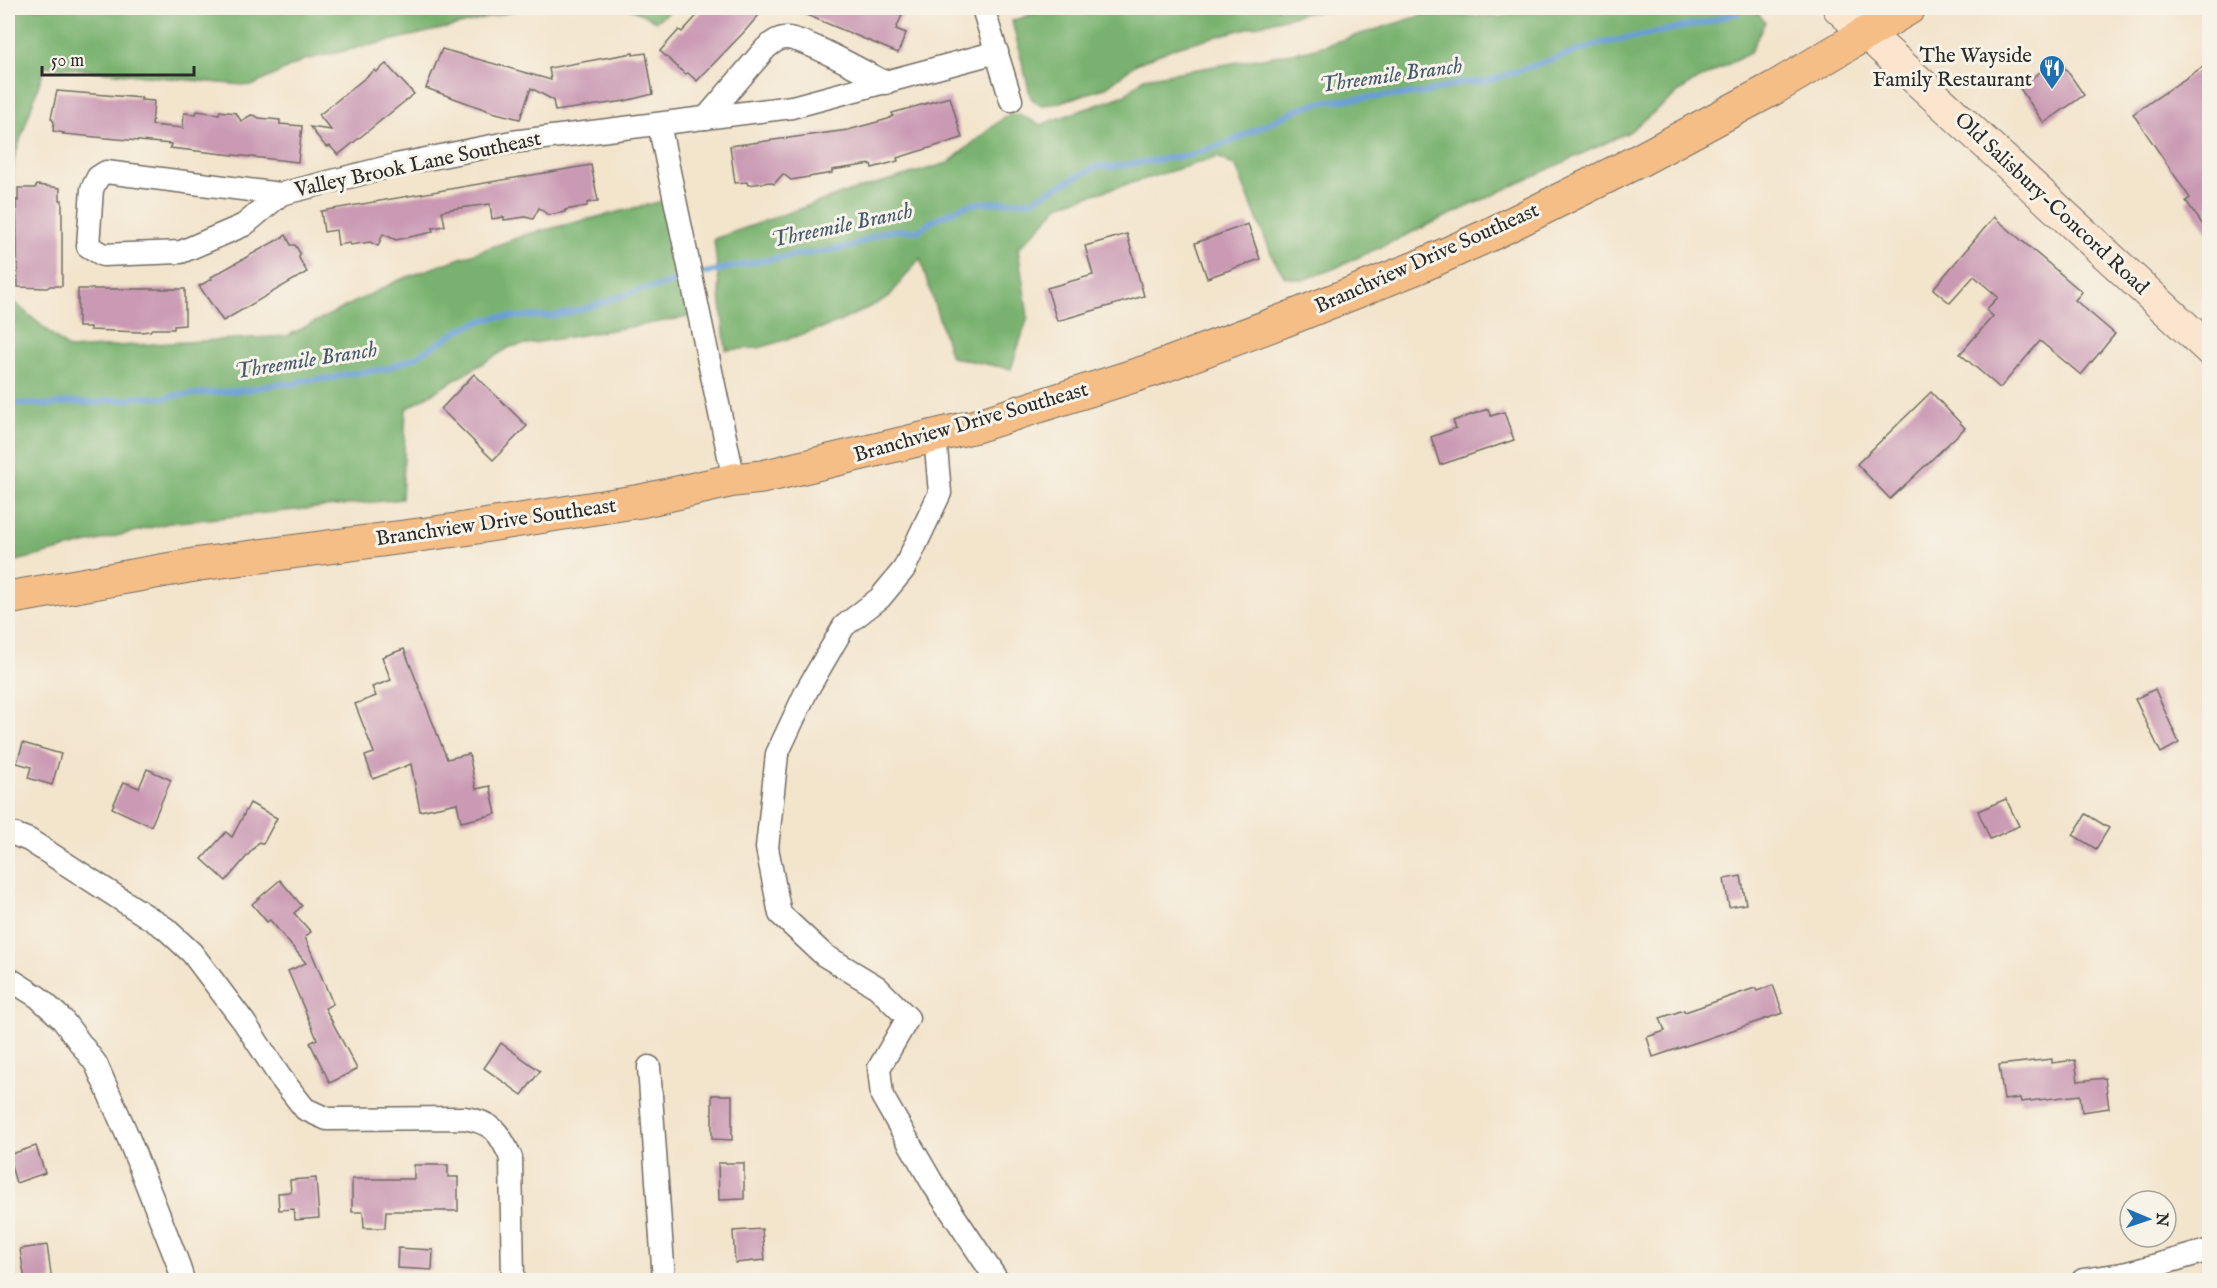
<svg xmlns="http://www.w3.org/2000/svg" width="2217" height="1288" viewBox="0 0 2217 1288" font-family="'IM FELL English',serif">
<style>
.forest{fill:#79b270;stroke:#526e4e;stroke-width:1.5}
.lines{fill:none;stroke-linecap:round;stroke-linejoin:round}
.stream{stroke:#6b9ed6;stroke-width:6}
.building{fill:#ca9ab4}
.minor-casing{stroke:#716c63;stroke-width:25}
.secondary-casing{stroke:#716c63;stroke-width:34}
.primary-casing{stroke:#716c63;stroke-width:35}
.minor{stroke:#fff;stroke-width:22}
.secondary{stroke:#fbe5cf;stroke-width:32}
.primary{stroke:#f6be87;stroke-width:33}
.labels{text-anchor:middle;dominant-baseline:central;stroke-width:6;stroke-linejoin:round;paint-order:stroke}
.poi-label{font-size:21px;fill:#2b2b2b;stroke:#f7f3e8;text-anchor:end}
.street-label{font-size:21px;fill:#2b2b2b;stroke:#f7f3e8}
.water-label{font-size:22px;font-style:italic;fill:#45596f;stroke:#f7f3e8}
</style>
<rect width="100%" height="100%" fill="#f7f3e8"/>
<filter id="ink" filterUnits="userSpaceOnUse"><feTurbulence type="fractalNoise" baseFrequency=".0167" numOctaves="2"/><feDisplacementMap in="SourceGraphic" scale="12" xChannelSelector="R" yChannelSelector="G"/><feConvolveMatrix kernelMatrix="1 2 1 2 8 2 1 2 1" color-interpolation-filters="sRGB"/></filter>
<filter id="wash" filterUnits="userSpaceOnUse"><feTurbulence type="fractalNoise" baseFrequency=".008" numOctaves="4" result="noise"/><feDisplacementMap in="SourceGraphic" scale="24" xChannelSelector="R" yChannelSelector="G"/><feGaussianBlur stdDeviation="1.35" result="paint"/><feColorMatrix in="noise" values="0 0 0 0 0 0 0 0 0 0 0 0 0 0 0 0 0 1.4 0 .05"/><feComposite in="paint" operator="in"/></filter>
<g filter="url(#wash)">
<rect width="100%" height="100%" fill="#f3e4cc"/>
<g class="forest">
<polygon points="8,8 525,8 464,24 304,60 252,86 45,66 14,159 8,264"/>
<polygon points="629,8 674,8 656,21"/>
<polygon points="1050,8 1362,8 1352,10 1304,13 1176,47 1136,64 1105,88 1054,104 1040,105 1031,98 1012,21"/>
<polygon points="1523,8 1754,8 1765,22 1750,53 1688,85 1629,132 1333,269 1303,280 1285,277 1273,258 1236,167 1218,157 1061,204 1018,249 1028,317 1011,369 951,357 920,258 888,298 835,324 759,348 726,350 714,239 841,194 948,163 1007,115 1019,114 1040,125 1125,95 1144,78 1309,50 1426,14 1502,17"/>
<polygon points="667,200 689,317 510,347 406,409 402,499 169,523 8,563 8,297 69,349 287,336 399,280 528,234"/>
</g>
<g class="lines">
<g class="stream">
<polyline points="696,275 755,262 851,247 881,233 896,230 918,231 934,220 964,206 979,203 1030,201 1098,166 1112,167 1190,155 1230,142 1303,107 1329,101 1425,93 1461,83 1488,81 1599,44 1708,22 1740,12"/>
<path d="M8,403l42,2 21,-3 28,1 7,-3h22l8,-3 29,1 13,-3 69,-5 31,-6h17l5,-3 34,-3 7,-3 45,-6 30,-12 45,-28 23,-9 14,-3 56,-1 29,-7 60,-20c11,1 30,-8 43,-11"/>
</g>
</g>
<g id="blocks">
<g class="building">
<polygon points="704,8 765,8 745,31 697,81 688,73 685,74 660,51 679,30 682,32"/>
<polygon points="790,8 893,8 892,11 902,15 896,29 906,33 898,53"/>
<polygon points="442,49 551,80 549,68 633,53 633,55 646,53 653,94 625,101 555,111 553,100 531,88 520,119 492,112 426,88"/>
<polygon points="2059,59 2084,95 2044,123 2019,87"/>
<polygon points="2210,62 2210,235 2186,201 2190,198 2133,114"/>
<polygon points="386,64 414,94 338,155 330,146 326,147 310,127 331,130 319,115 375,70 376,72"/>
<polygon points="57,91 142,98 141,100 154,101 152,125 183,128 184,113 196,114 197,111 219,114 220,111 236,113 241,121 251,115 256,116 259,118 280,120 280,124 302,126 298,162 170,148 171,144 63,134 64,133 53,131 54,122 51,118"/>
<polygon points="950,97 962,138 897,158 898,161 872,168 871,164 832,170 832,173 791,180 783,174 774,184 770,182 748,185 747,182 735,183 730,146 848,130 888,119 893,116 892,113"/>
<polygon points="591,165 598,201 587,203 587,206 565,210 565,212 548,215 539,208 533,219 525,217 504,220 504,217 492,219 490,204 452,209 442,211 445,226 432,228 433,232 396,240 383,234 378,246 370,242 350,245 350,243 338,245 336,230 324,232 321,211"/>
<polygon points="37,185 60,188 60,200 62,200 62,286 50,286 47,288 18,287 16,200 18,201 18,188 35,188"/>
<polygon points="1994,217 2082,292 2075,300 2115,334 2081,375 2040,341 2000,388 1960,354 1993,316 1986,310 1998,297 1974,276 1950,303 1933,289"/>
<polygon points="1248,224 1260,259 1207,278 1195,243"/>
<polygon points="1127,234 1144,296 1057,321 1047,288 1093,275 1085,246"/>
<polygon points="286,235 291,245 295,245 300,253 299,258 307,272 223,321 199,286 212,279 211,277"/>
<polygon points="78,289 185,289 185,325 174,326 174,329 152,329 150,331 140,332 90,330 90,327 78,327"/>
<polygon points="474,374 527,426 493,460 441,409"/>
<polygon points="1931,392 1965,428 1890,499 1857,464"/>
<polygon points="1488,409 1491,416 1504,412 1514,440 1440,465 1431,437 1456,428 1453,421"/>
<polygon points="404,649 447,759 469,754 476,789 490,786 496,814 461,822 457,803 420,811 411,764 373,779 365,756 374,753 355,704 376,696 372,687 391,680 382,657"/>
<polygon points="2155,689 2179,743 2161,753 2135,699"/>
<polygon points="23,743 61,754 52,785 28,778 31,767 17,763"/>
<polygon points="147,769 171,780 151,826 112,808 124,782 139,788"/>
<polygon points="2006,799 2019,826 1990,839 1978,811"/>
<polygon points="250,803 277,818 263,844 259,842 226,881 202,859 226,832 232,837"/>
<polygon points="2086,814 2109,828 2096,849 2073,835"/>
<polygon points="1741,876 1746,904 1729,907 1724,879"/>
<polygon points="280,880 302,906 294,913 311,932 305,937 333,1004 325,1008 357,1069 330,1083 310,1043 317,1039 288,971 306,963 270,920 267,922 252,904"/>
<polygon points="1773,985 1783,1013 1653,1057 1647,1037 1665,1031 1660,1018 1684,1010 1685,1012 1755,988 1757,991"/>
<polygon points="501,1043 540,1071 522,1095 484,1068"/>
<polygon points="2052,1059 2052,1063 2075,1060 2078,1081 2105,1078 2109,1108 2082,1112 2080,1095 2021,1102 2020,1098 2004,1100 1999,1065"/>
<polygon points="712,1095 732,1095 732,1140 712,1139"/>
<polygon points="36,1146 45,1173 16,1183 8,1155"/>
<polygon points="718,1163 744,1163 744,1199 719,1200"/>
<polygon points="414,1165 448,1165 448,1177 458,1177 458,1211 386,1211 385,1228 364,1228 363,1212 352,1212 352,1179 414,1179"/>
<polygon points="316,1178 319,1218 295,1220 294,1209 279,1210 278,1193 291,1192 290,1180"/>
<polygon points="762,1229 765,1260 735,1263 733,1231"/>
<polygon points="47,1245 52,1281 25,1281 20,1249"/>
<polygon points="398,1248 433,1250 432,1270 397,1268"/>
</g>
</g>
</g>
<g filter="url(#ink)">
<use href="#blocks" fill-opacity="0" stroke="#716c63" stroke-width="1.5"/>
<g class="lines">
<defs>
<g id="minor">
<polyline points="983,8 1011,100"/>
<path d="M706,118l60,-70c6,-5 13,-11 21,-10 20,1 78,35 99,45"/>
<polyline points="659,124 734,480"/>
<polyline points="281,194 106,172 98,177 92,189 88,246 103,255 181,252 244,225 281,194 396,165 512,142 792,107 997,52"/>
<polyline points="935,436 940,493 904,569 880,598 844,626 807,690 777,754 767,848 780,914 824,955 877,987 908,1018 879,1068 882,1096 933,1184 997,1280"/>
<path d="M8,832l21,8 136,88 27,25 52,69 36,55 25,32 22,10 137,-1c29,4 36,15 47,40l2,122"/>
<polyline points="8,978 38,997 62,1019 96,1064 128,1137 177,1261 183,1280"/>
<polyline points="649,1067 664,1280"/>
<polyline points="2083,1280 2128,1273 2210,1250"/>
</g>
<polyline id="secondary" points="1839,8 2210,350"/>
<polyline id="primary" points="8,598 200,564 464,529 595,508 641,501 734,480 762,477 976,426 1152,370 1285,320 1418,267 1489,235 1638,161 1774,88 1909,8"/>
</defs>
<use href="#minor" class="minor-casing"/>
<use href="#secondary" class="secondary-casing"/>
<use href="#primary" class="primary-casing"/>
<use href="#minor" class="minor"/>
<use href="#secondary" class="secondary"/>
<use href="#primary" class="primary"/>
</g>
</g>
<defs>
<symbol id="restaurant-pin" viewBox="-11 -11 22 30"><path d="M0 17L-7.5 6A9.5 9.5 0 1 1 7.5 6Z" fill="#1f6fb2" stroke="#f7f3e8"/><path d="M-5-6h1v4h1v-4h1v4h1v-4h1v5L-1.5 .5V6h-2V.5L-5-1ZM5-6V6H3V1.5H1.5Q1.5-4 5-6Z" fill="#fff"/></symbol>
</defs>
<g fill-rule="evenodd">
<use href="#restaurant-pin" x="2037" y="53" width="30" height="40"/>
</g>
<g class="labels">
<g class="poi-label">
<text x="2032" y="56">The Wayside<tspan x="2032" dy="24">Family Restaurant</tspan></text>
</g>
<g class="street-label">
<text transform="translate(418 165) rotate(-12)">Valley Brook Lane Southeast</text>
<text transform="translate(2051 204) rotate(43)">Old Salisbury-Concord Road</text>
<text transform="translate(1427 259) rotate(-24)">Branchview Drive Southeast</text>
<text transform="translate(971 423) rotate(-16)">Branchview Drive Southeast</text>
<text transform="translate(496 523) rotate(-8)">Branchview Drive Southeast</text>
</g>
<g class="water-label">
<text transform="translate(1391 76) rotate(-8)">Threemile Branch</text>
<text transform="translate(842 226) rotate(-12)">Threemile Branch</text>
<text transform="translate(306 361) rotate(-9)">Threemile Branch</text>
</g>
</g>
<rect width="2217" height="1288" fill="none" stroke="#f7f3e8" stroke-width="30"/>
<g transform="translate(2148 1219) rotate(92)"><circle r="28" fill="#f7f3e8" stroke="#a5a39c" stroke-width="1.5"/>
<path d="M0-4.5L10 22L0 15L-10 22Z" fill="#1f6fb2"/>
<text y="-9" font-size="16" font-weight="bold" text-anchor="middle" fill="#2b2b2b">N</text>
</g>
<path d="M42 66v9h152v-9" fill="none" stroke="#2b2b2b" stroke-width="3"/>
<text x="51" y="66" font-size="18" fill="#2b2b2b" stroke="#f7f3e8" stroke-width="4.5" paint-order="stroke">50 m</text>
</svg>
